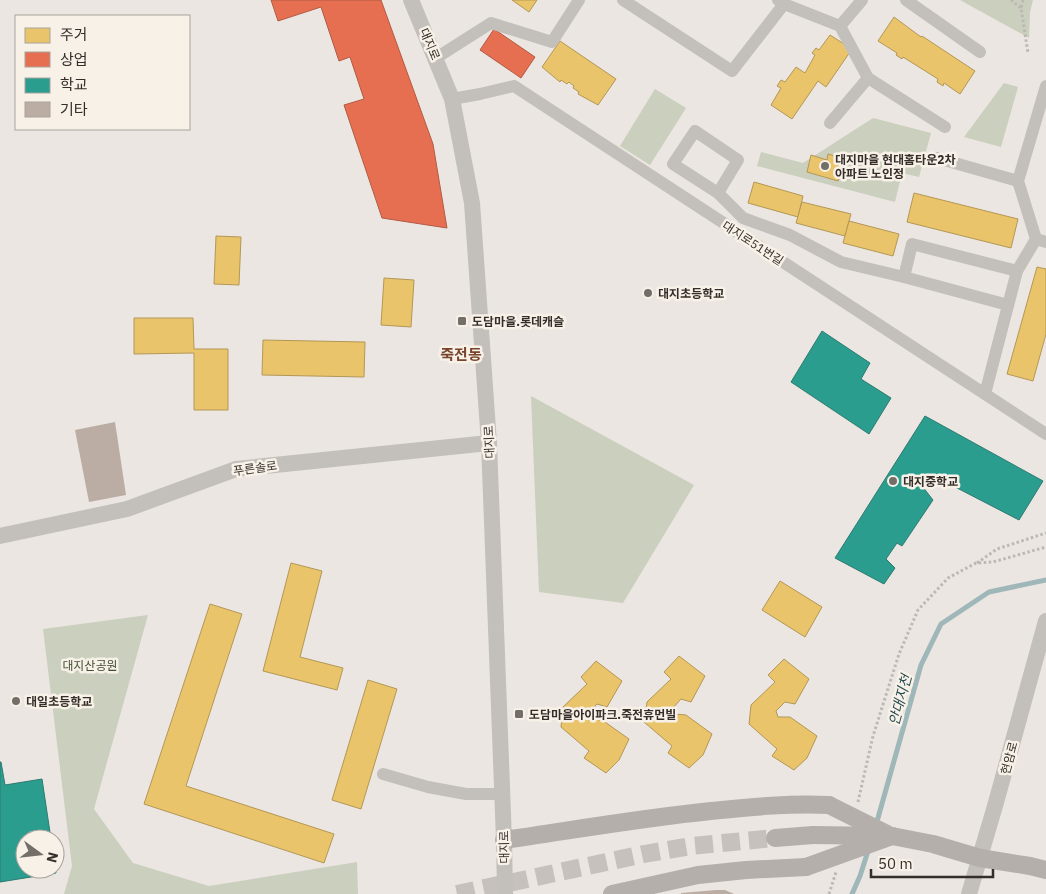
<svg xmlns="http://www.w3.org/2000/svg" width="1046" height="894" viewBox="0 0 1046 894" font-family="'IBM Plex Sans','Noto Sans KR',sans-serif">
<style>
.green{fill:#cbcfbd}
.homes{fill:#e9c46a;stroke:#b39756}
.shops{fill:#e76f51;stroke:#b15b45}
.schools{fill:#2a9d8f;stroke:#2d7b70}
.lines{fill:none;stroke-linecap:round;stroke-linejoin:round}
.stream{stroke:#9fb7b9;stroke-width:5}
.building{fill:#bcada4}
.secondary-tunnel{stroke:#c6c1bc;stroke-width:18;stroke-dasharray:18 9;stroke-linecap:butt}
.path{stroke:#bcb8b3;stroke-width:3;stroke-dasharray:2.5 2.5;stroke-linecap:butt}
.minor{stroke:#c3bfba;stroke-width:12}
.tertiary{stroke:#c3bfba;stroke-width:16}
.secondary{stroke:#b4afab;stroke-width:18}
.secondary-bridge{stroke:#b4afab;stroke-width:18}
.poi-dot{fill:#746e69;stroke:#f7f1e8;stroke-width:2}
.labels{text-anchor:middle;dominant-baseline:central;stroke-width:5;stroke-linejoin:round;paint-order:stroke}
.street-label{font-size:12px;fill:#342d29;stroke:#f7f1e8}
.poi-label{font-size:12px;font-weight:bold;fill:#342d29;stroke:#f7f1e8;text-anchor:start}
.park-label{font-size:12px;fill:#414f30;stroke:#f7f1e8}
.water-label{font-size:14px;font-style:italic;fill:#244a50;stroke:#f7f1e8}
.quarter-label{font-size:15px;font-weight:bold;fill:#78442c;stroke:#f7f1e8}
</style>
<rect width="100%" height="100%" fill="#ebe6e1"/>
<g class="green">
<polygon points="960,0 1033,0 1030,12 1029,38"/>
<polygon points="1004,83 1018,87 1001,147 964,137"/>
<polygon points="655,89 686,108 650,165 620,146"/>
<polygon points="873,118 931,133 919,177 902,173 895,202 757,166 761,152 803,163"/>
<polygon points="531,396 694,485 623,603 539,592"/>
<polygon points="148,615 94,809 133,863 209,886 357,862 358,894 64,894 72,866 43,629"/>
</g>
<g class="homes">
<polygon points="512,0 537,0 529,12"/>
<polygon points="894,17 921,37 922,36 975,71 960,94 944,83 943,86 937,82 938,79 903,57 902,59 896,55 897,53 878,41"/>
<polygon points="830,35 852,49 826,87 818,81 792,119 771,105 781,88 777,86 781,80 785,82 796,67 805,73 815,55 812,53 816,48 819,50"/>
<polygon points="560,41 616,79 598,105 578,94 579,92 573,88 574,86 569,82 567,84 561,80 560,82 542,67"/>
<polygon points="828,154 844,159 838,181 807,172 811,155 827,160"/>
<polygon points="754,182 803,196 798,217 748,203"/>
<polygon points="914,193 1018,219 1011,248 907,222"/>
<polygon points="802,202 851,214 845,236 796,223"/>
<polygon points="849,221 899,234 893,256 843,243"/>
<polygon points="216,236 241,237 239,285 214,284"/>
<polygon points="1037,267 1046,269 1046,334 1033,381 1007,374"/>
<polygon points="384,278 414,280 411,327 381,325"/>
<polygon points="134,318 193,318 194,349 228,349 228,410 194,410 194,353 134,354"/>
<polygon points="263,340 365,342 364,377 262,375"/>
<polygon points="291,563 322,571 300,657 343,668 337,690 263,671"/>
<polygon points="780,581 822,607 805,637 762,610"/>
<polygon points="210,604 242,614 186,786 334,834 324,863 144,804"/>
<polygon points="679,656 705,676 691,702 681,699 672,709 674,714 686,715 712,734 703,755 689,768 668,753 672,746 644,722 647,702 671,679 664,672"/>
<polygon points="784,659 809,679 795,704 785,702 776,711 778,717 790,717 817,736 807,758 794,770 772,756 777,749 749,724 751,705 775,682 768,675"/>
<polygon points="596,661 622,681 607,707 597,704 588,714 591,719 602,720 629,739 619,760 606,773 584,758 589,751 561,727 563,707 587,684 581,677"/>
<polygon points="368,680 397,689 361,809 332,800"/>
</g>
<g class="shops">
<polygon points="271,0 381,0 433,144 447,228 382,218 344,105 364,99 350,57 339,61 321,7 278,21"/>
<polygon points="494,29 535,57 521,78 480,50"/>
</g>
<g class="schools">
<polygon points="822,331 870,363 861,379 891,398 869,434 791,382"/>
<polygon points="925,416 1043,481 1019,520 930,474 922,486 933,500 902,546 897,543 886,559 895,568 884,584 835,558"/>
<polygon points="0,762 1,762 5,785 42,779 51,839 25,839 25,869 55,869 56,873 0,882"/>
</g>
<g class="lines">
<g class="stream">
<polyline points="876,825 921,665 941,624 989,592 1046,580"/>
<polyline points="852,894 860,876 869,848"/>
</g>
</g>
<g class="building">
<polygon points="115,422 126,495 89,502 75,430"/>
<polygon points="716,890 725,890 734,894 681,894 681,893"/>
</g>
<g class="lines">
<polyline class="secondary-tunnel" points="457,894 644,854 691,846 775,838"/>
<g class="path">
<polyline points="1011,0 1021,8"/>
<polyline points="1023,0 1021,8 1028,53"/>
<polyline points="977,563 997,549 1046,533"/>
<polyline points="858,802 873,736 899,654 918,610 948,578 976,563 993,562 1046,547"/>
<polyline points="829,894 836,872"/>
</g>
<g class="minor">
<polyline points="623,0 732,71 784,4 778,0"/>
<polyline points="906,0 980,52"/>
<polyline points="784,4 840,26 868,78 945,127"/>
<polyline points="840,26 862,0"/>
<polyline points="436,58 491,23 552,42 579,0"/>
<polyline points="452,99 480,94 514,86 1046,434"/>
<polyline points="830,123 868,78"/>
<polyline points="937,158 1018,181"/>
<polyline points="718,193 738,160 695,131 673,164 718,193 743,218 790,235 841,262 904,277"/>
<polyline points="1036,239 1018,181 1046,86"/>
<polyline points="1008,305 904,277 912,244 1017,271"/>
<polyline points="985,394 1017,271 1036,239 1046,242"/>
<polyline points="383,774 428,787 466,794 503,794"/>
</g>
<g class="tertiary">
<polyline points="411,0 452,99 472,203 489,443 504,840 505,894"/>
<polyline points="0,536 127,509 236,469 489,443"/>
<polyline points="969,894 995,806 1046,621"/>
</g>
<g class="secondary">
<polyline points="892,836 933,844 980,858 1030,866 1046,870"/>
<polyline points="775,838 813,835"/>
<path d="M504,840c69,-10 138,-22 207,-29 40,-4 78,-8 118,-6"/>
<polyline points="612,894 698,875 746,870 806,867"/>
</g>
<g class="secondary-bridge">
<polyline points="829,805 887,834"/>
<polyline points="813,835 882,836"/>
<polyline points="806,867 892,836"/>
</g>
</g>
<g class="poi-dot">
<circle cx="825" cy="166" r="5"/>
<circle cx="648" cy="293" r="5"/>
<rect x="457" y="316" width="10" height="10" rx="2.5"/>
<circle cx="893" cy="481" r="5"/>
<circle cx="16" cy="701" r="5"/>
<rect x="514" y="709" width="10" height="10" rx="2.5"/>
</g>
<g class="labels">
<g class="street-label">
<text transform="translate(430 44) rotate(67)">대지로</text>
<text transform="translate(753 243) rotate(33)">대지로51번길</text>
<text transform="translate(489 442) rotate(-93)">대지로</text>
<text transform="translate(255 468) rotate(-8)">푸른솔로</text>
<text transform="translate(1009 758) rotate(-75)">현암로</text>
<text transform="translate(504 847) rotate(-91)">대지로</text>
</g>
<g class="poi-label">
<text x="835" y="159">대지마을 현대홈타운2차<tspan x="835" dy="14">아파트 노인정</tspan></text>
<text x="658" y="293">대지초등학교</text>
<text x="472" y="321">도담마을.롯데캐슬</text>
<text x="903" y="481">대지중학교</text>
<text x="26" y="701">대일초등학교</text>
<text x="529" y="714">도담마을아이파크.죽전휴먼빌</text>
</g>
<g class="park-label">
<text x="90" y="665">대지산공원</text>
</g>
<g class="water-label">
<text transform="translate(900 700) rotate(-75)">안대지천</text>
</g>
<g class="quarter-label">
<text x="461" y="354">죽전동</text>
</g>
</g>
<rect x="15" y="15" width="175" height="115" fill="#f7f1e8" stroke="#a9a39c"/>
<rect x="25" y="28" width="25" height="15" fill="#e9c46a" stroke="#a9a39c"/>
<text x="60" y="40" font-size="15" fill="#342d29">주거</text>
<rect x="25" y="52" width="25" height="15" fill="#e76f51" stroke="#a9a39c"/>
<text x="60" y="65" font-size="15" fill="#342d29">상업</text>
<rect x="25" y="78" width="25" height="15" fill="#2a9d8f" stroke="#a9a39c"/>
<text x="60" y="90" font-size="15" fill="#342d29">학교</text>
<rect x="25" y="102" width="25" height="15" fill="#bcada4" stroke="#a9a39c"/>
<text x="60" y="115" font-size="15" fill="#342d29">기타</text>
<g transform="translate(40 854) rotate(105)"><circle r="24" fill="#f7f1e8" stroke="#a9a39c"/>
<path d="M0-4L9 19L0 12L-9 19Z" fill="#746e69"/>
<text y="-8" font-size="14" font-weight="bold" text-anchor="middle" fill="#342d29">N</text>
</g>
<path d="M871 869v8h122v-8" fill="none" stroke="#342d29" stroke-width="2.5"/>
<text x="878" y="869" font-size="15" fill="#342d29" stroke="#f7f1e8" stroke-width="4" paint-order="stroke">50 m</text>
</svg>
